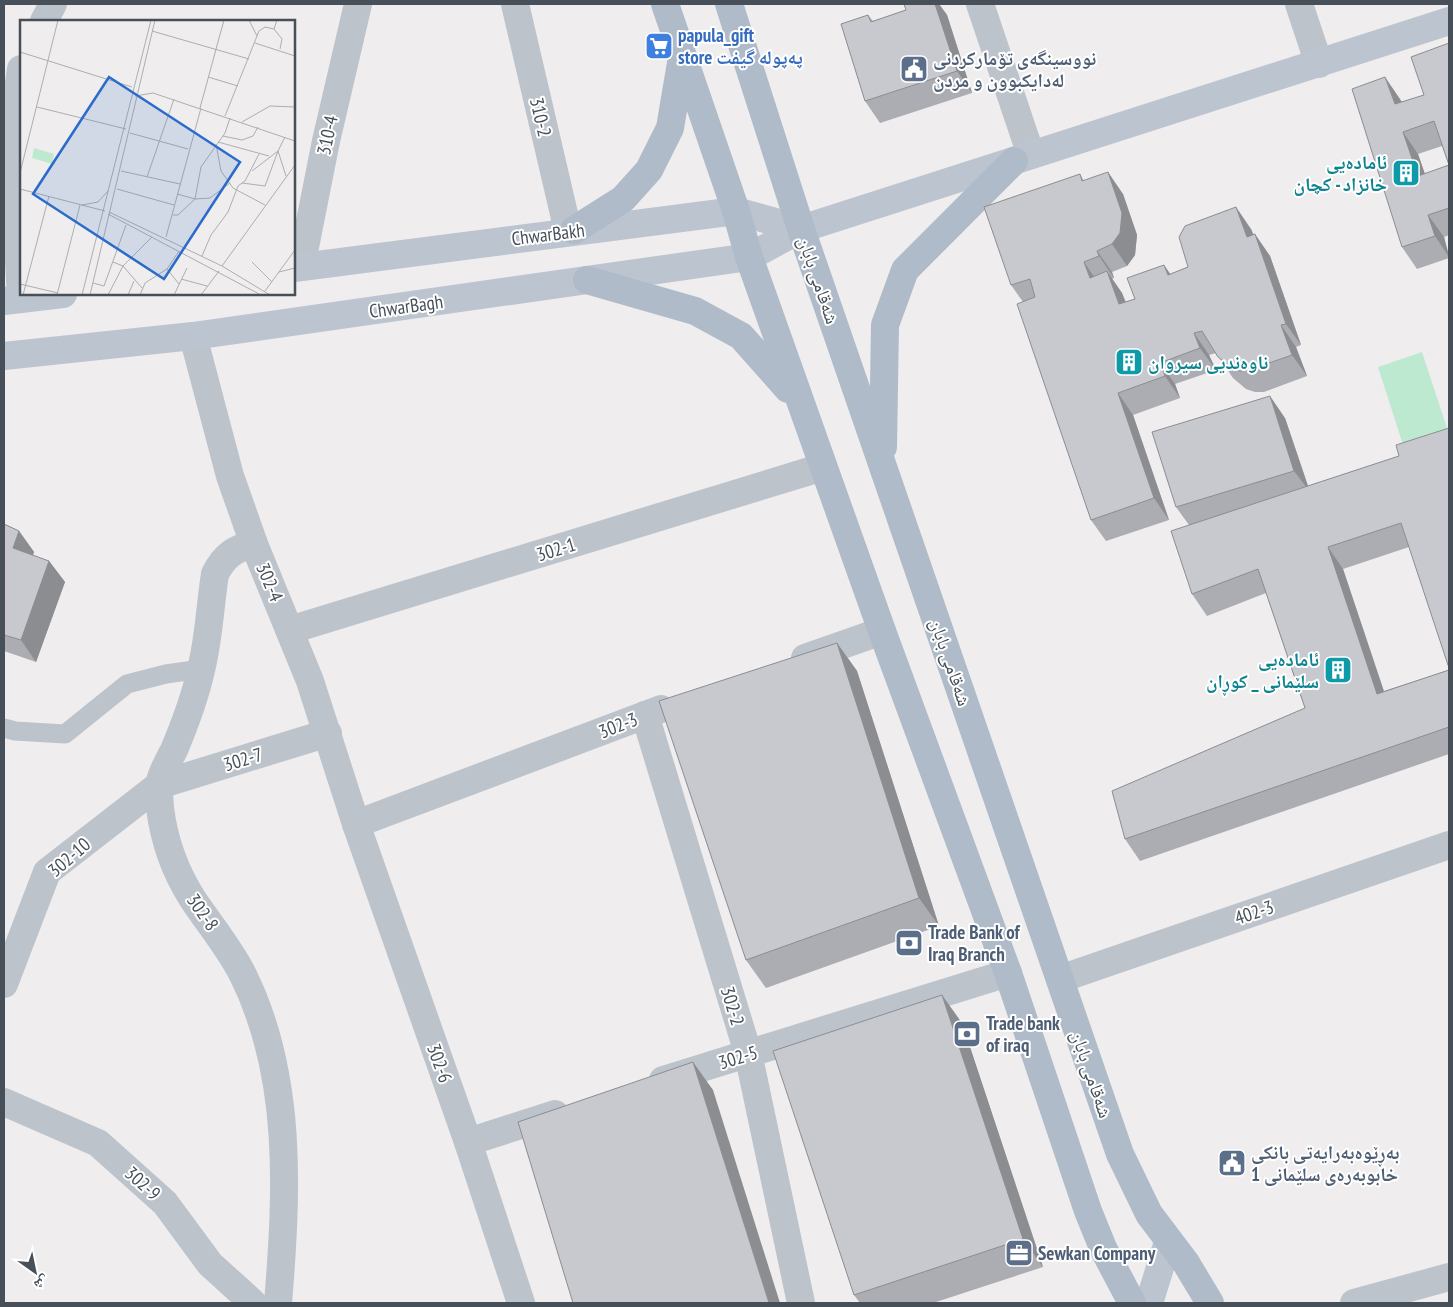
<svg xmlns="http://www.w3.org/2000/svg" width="1453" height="1307" viewBox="0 0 1453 1307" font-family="'PT Sans Narrow','Noto Naskh Arabic',sans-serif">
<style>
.green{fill:#bee9d1}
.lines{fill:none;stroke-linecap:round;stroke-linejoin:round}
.lane{stroke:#bcc3cb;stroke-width:19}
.street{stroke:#bcc3cb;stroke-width:28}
.secondary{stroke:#bcc4cf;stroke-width:28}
.primary{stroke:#afbbc9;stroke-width:28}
.wall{fill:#abadb2;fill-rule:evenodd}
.shaded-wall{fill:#8b8d91}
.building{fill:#c7c9cf;stroke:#8b8d91;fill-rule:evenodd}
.labels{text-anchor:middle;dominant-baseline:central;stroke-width:4;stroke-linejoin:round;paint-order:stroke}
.shop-label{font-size:19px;font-weight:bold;fill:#366cbe;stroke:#fff;text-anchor:start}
.service-label{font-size:19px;font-weight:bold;fill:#4e5e75;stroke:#fff;text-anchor:start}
.street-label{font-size:19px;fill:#474f58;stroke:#fff}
.culture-label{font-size:19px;font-weight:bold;fill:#0d838f;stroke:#fff;text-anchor:end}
.inset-road{fill:none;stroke:#acaeb1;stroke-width:1}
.view{fill:#2b6bcb;fill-opacity:0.15;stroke:#2b6bcb;stroke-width:2.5}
.inset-edge{fill:none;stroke:#474f58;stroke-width:2.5}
</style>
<rect width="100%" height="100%" fill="#efeded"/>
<polygon class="green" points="1422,352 1449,434 1404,448 1378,367"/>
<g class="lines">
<polyline class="lane" points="4,728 15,731 65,734 127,684 166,674 201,669"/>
<g class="street">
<polyline points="515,4 568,231"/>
<polyline points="980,4 1031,155"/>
<polyline points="1299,4 1319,64"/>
<polyline points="44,21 53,4"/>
<polyline points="21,69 12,133 21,298"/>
<polyline points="301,267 326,141 358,4"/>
<polyline points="193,336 230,476 254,544 310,681 356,824 468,1142 521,1303"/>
<path d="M254,544c-19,4 -30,12 -39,30 -5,32 -6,64 -14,96 -6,27 -16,54 -27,80 -5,10 -13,23 -15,35 -1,7 1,16 1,23 4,32 15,63 32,90 17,26 37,49 51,77 50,101 44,218 35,328"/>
<polyline points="290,630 823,467"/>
<polyline points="805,658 882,631"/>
<polyline points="645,715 748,1053 801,1303"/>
<polyline points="356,824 661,709"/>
<polyline points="1060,979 1449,845"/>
<polyline points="4,984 47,872 159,785 328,733"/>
<polyline points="663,1080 1008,973"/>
<polyline points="4,1102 98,1143 165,1203 210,1264 253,1303"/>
<polyline points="468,1142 555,1114"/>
<polyline points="1354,1303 1449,1277"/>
</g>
<g class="secondary">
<polyline points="294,268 736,211 801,229"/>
<polyline points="4,301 63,294"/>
<polyline points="4,356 193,336 749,257 801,229 1449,21"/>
<polyline points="1149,1303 1168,1242"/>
</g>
<g class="primary">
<polyline points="665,4 736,211 749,257 882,631 1008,973 1088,1211 1103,1248 1132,1303"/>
<polyline points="729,4 801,229 1120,1154 1149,1214 1186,1263 1210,1303"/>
<polyline points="574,230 623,199 649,170 670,128 682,57"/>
<polyline points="587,280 695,311 741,336 788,389"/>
<polyline points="883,447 885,325 905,270 1014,161"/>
</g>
</g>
<g class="wall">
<polygon points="904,4 939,4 947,15 972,93 880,123 865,101 868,15 873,21 906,10"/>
<path d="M1449,44v191l-5,2 5,18v3l-32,11 -15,-22 -2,-148 2,3 22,-7zM1442,146l7,19 -24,9 -7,-20z"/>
<polygon points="1080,174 1084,181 1123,194 1137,235 1135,255 1127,266 1112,272 1114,278 1112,279 1122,293 1126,302 1135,299 1164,265 1170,274 1188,267 1251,229 1254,235 1270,256 1301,345 1296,347 1307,376 1264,392 1255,392 1246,389 1233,378 1216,353 1209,355 1216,370 1175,384 1180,398 1133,415 1169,520 1106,541 1091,520 1023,302 1011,285"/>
<polygon points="1285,418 1308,486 1399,456 1449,428 1409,547 1343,569 1384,691 1449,670 1449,754 1140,861 1125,839 1305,708 1266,593 1207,616 1192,594 1189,525 1176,507"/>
<polygon points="4,524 19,531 34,552 33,555 49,561 65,582 36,662 4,651"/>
<polygon points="837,643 857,671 939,926 766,988 746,960"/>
<polygon points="962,1023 1043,1267 933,1303 860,1303 854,1295"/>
</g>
<g class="shaded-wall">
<polygon points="935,4 939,4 947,15 972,93 957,71"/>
<polygon points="1385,77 1400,99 1410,126 1395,104"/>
<polygon points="1403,132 1418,154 1433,198 1418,176"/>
<polygon points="1108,172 1123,194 1137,235 1135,255 1127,266 1112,244"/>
<polygon points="1236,207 1251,229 1262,259 1247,237"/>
<polygon points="1428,215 1444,237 1449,257 1435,236"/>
<polygon points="1255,234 1270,256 1301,345 1286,324"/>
<polygon points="1097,251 1112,272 1114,278 1099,256"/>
<polygon points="1084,262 1099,284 1090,278"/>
<polygon points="1164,265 1179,287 1168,275"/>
<polygon points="1107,271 1122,293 1134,326 1119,304"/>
<polygon points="1281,325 1296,347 1307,376 1292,355"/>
<polygon points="1194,333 1209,355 1216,370 1200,348"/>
<polygon points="1160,363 1175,384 1180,398 1165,376"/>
<polygon points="1118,393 1133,415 1169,520 1154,498"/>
<polygon points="1270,396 1285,418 1310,492 1294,471"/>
<polygon points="19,531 34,552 28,569 13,548"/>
<polygon points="1328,547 1343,569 1392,716 1377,694"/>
<polygon points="49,561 65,582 36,662 21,640"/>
<polygon points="837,643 857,671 939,926 919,898"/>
<polygon points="942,995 962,1023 1043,1267 1023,1239"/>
<polygon points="693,1062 713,1090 780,1303 769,1303"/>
</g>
<g class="building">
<polygon points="904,4 935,4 957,71 865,101 841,24 868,15 871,22 906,10"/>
<path d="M1449,43v165l-21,7 7,21 -33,11 -50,-158 33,-12 10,27 29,-9 -13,-38zM1434,121l15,44 -31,11 -15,-44z"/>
<polygon points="1108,172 1122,213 1120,233 1112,244 1097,251 1099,256 1084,262 1090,278 1107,271 1119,304 1135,299 1127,278 1164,265 1168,275 1188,267 1179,237 1185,226 1236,207 1247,237 1255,234 1286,324 1281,325 1292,355 1249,370 1240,371 1231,367 1218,357 1202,331 1194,333 1200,348 1160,363 1165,376 1118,393 1154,498 1091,520 1017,304 1035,297 1030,279 1011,285 984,207 1080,174 1082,181"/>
<polygon points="1270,396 1294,471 1176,507 1152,432"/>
<polygon points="1449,428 1449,668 1401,523 1328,547 1377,694 1449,670 1449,727 1125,839 1112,791 1305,708 1258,569 1192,594 1171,531 1399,456 1396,445"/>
<polygon points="4,524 19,531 13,548 49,561 21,640 4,635"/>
<polygon points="837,643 919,898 746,960 659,701"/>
<polygon points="942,995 1023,1239 854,1295 773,1051"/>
<polygon points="693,1062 769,1303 573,1303 518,1122"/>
</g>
<defs>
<symbol id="supermarket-square" viewBox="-11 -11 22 22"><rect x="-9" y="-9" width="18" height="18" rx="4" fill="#3f7fe0" stroke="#fff"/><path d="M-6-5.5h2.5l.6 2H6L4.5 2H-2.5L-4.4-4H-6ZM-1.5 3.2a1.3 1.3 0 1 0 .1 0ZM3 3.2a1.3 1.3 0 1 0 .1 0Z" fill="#fff"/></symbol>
<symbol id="civic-square" viewBox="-11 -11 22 22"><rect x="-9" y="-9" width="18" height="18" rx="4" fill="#5c6f8a" stroke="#fff"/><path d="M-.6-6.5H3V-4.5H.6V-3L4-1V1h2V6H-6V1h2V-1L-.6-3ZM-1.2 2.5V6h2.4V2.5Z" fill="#fff"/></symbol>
<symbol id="building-square" viewBox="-11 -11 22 22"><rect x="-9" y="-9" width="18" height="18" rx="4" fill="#0f9aa8" stroke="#fff"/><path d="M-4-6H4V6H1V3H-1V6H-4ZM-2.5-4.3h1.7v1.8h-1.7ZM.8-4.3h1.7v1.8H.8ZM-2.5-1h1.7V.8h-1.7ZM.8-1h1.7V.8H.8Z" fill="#fff"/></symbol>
<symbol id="bank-square" viewBox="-11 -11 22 22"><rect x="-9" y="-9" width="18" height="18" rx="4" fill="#5c6f8a" stroke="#fff"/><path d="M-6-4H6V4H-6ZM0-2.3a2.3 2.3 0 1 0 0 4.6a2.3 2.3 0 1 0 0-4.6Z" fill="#fff"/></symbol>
<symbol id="office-square" viewBox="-11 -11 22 22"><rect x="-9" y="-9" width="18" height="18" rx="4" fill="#5c6f8a" stroke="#fff"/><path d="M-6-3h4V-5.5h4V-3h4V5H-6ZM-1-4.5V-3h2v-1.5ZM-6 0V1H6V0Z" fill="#fff"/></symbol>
</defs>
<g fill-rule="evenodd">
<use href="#supermarket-square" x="643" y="30" width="32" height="32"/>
<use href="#civic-square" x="898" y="53" width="32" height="32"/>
<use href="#building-square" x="1390" y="157" width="32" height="32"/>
<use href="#building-square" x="1113" y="346" width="32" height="32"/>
<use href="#building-square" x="1322" y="654" width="32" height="32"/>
<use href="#bank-square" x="893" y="927" width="32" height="32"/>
<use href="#bank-square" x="951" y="1018" width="32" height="32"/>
<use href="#civic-square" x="1216" y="1147" width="32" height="32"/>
<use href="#office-square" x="1003" y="1237" width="32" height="32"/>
</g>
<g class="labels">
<g class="shop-label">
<text x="678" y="35">papula_gift<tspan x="678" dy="22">store پەپولە گیفت</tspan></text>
</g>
<g class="service-label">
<text x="933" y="58">نووسینگەی تۆمارکردنی<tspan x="933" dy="22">لەدایکبوون و مردن</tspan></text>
<text x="928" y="932">Trade Bank of<tspan x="928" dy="22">Iraq Branch</tspan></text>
<text x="986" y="1023">Trade bank<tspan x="986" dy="22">of iraq</tspan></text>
<text x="1251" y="1152">بەڕێوەبەرایەتی بانکی<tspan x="1251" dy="22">خابوبەرەی سلێمانی 1</tspan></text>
<text x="1038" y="1253">Sewkan Company</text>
</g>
<g class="street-label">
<text transform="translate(541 117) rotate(77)">310-2</text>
<text transform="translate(327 135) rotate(-78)">310-4</text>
<text transform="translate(548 234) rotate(-7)">ChwarBakh</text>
<text transform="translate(819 280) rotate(71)">شەقامی بابان</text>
<text transform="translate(406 306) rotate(-8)">ChwarBagh</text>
<text transform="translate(556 549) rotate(-17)">302-1</text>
<text transform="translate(270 582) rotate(67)">302-4</text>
<text transform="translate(951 662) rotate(71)">شەقامی بابان</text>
<text transform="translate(618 725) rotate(-21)">302-3</text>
<text transform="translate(243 759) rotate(-17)">302-7</text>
<text transform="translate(69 857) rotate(-41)">302-10</text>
<text transform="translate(203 912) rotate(55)">302-8</text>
<text transform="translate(1254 912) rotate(-19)">402-3</text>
<text transform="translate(733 1006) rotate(73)">302-2</text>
<text transform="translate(738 1057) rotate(-17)">302-5</text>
<text transform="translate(440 1063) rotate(70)">302-6</text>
<text transform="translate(1092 1074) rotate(71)">شەقامی بابان</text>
<text transform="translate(143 1183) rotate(42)">302-9</text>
</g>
<g class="culture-label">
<text x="1387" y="162">ئامادەیی<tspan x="1387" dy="22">خانزاد - کچان</tspan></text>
<text x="1148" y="362" text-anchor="start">ناوەندیی سیروان</text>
<text x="1319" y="659">ئامادەیی<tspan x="1319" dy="22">سلێمانی _ کوڕان</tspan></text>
</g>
</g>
<g transform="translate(20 20)">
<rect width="275" height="275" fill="#efeded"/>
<path d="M14,128l20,6 -2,10 -20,-6z" fill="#bee9d1"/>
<path class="inset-road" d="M229,0l8,16M257,0l-3,9 8,10 -2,10M132,11l97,28M235,23l40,13M0,32l112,35M188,57l30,9M115,76l18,-3 142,48M17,87l89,22M180,88l24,-88M205,96l34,-85 6,-4 9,2M222,102l28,-16 25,1M110,113l58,16M203,116l19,4 11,-4 5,-9M198,122l51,14M196,124l5,27 12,17 32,17M258,131l8,25M101,151l59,13M232,151l26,-20 7,-14M0,153l38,-153M127,157l27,-78M222,163l23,3 13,-35M0,169l85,22M97,169l57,16M157,174l18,5 15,-1 20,-15M62,185l16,-3 10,-11M89,192l113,54 48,29M88,194l153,81M153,195h5l17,-16 6,-32 24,-34 5,-15M146,217l35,-129M182,236l9,-21 17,-23 10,-26 7,-5 14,-27M93,242l10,4 19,22M232,242l20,20M202,246l73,-101M147,249l12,15M259,252l16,-4M161,259l26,7M73,263l11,3 22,-61M0,264l38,9M245,271l30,-41M3,275l26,-99M37,275l23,-90M62,275l69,-275M70,275l65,-275M88,275l15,-29 29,-29M108,275l6,-14M120,275l5,-12 22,-14 12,-18M154,275l13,-27M181,275l18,-24"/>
<path class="view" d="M89,57l131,85 -76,117 -131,-85z"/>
<rect width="275" height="275" class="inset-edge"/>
</g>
<rect width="1453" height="1307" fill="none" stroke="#474f58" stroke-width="10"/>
<g transform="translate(35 1272) rotate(147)" stroke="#ffffff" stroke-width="4" paint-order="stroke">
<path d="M0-4L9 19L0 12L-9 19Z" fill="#474f58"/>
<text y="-8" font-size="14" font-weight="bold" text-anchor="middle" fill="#474f58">ش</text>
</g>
</svg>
